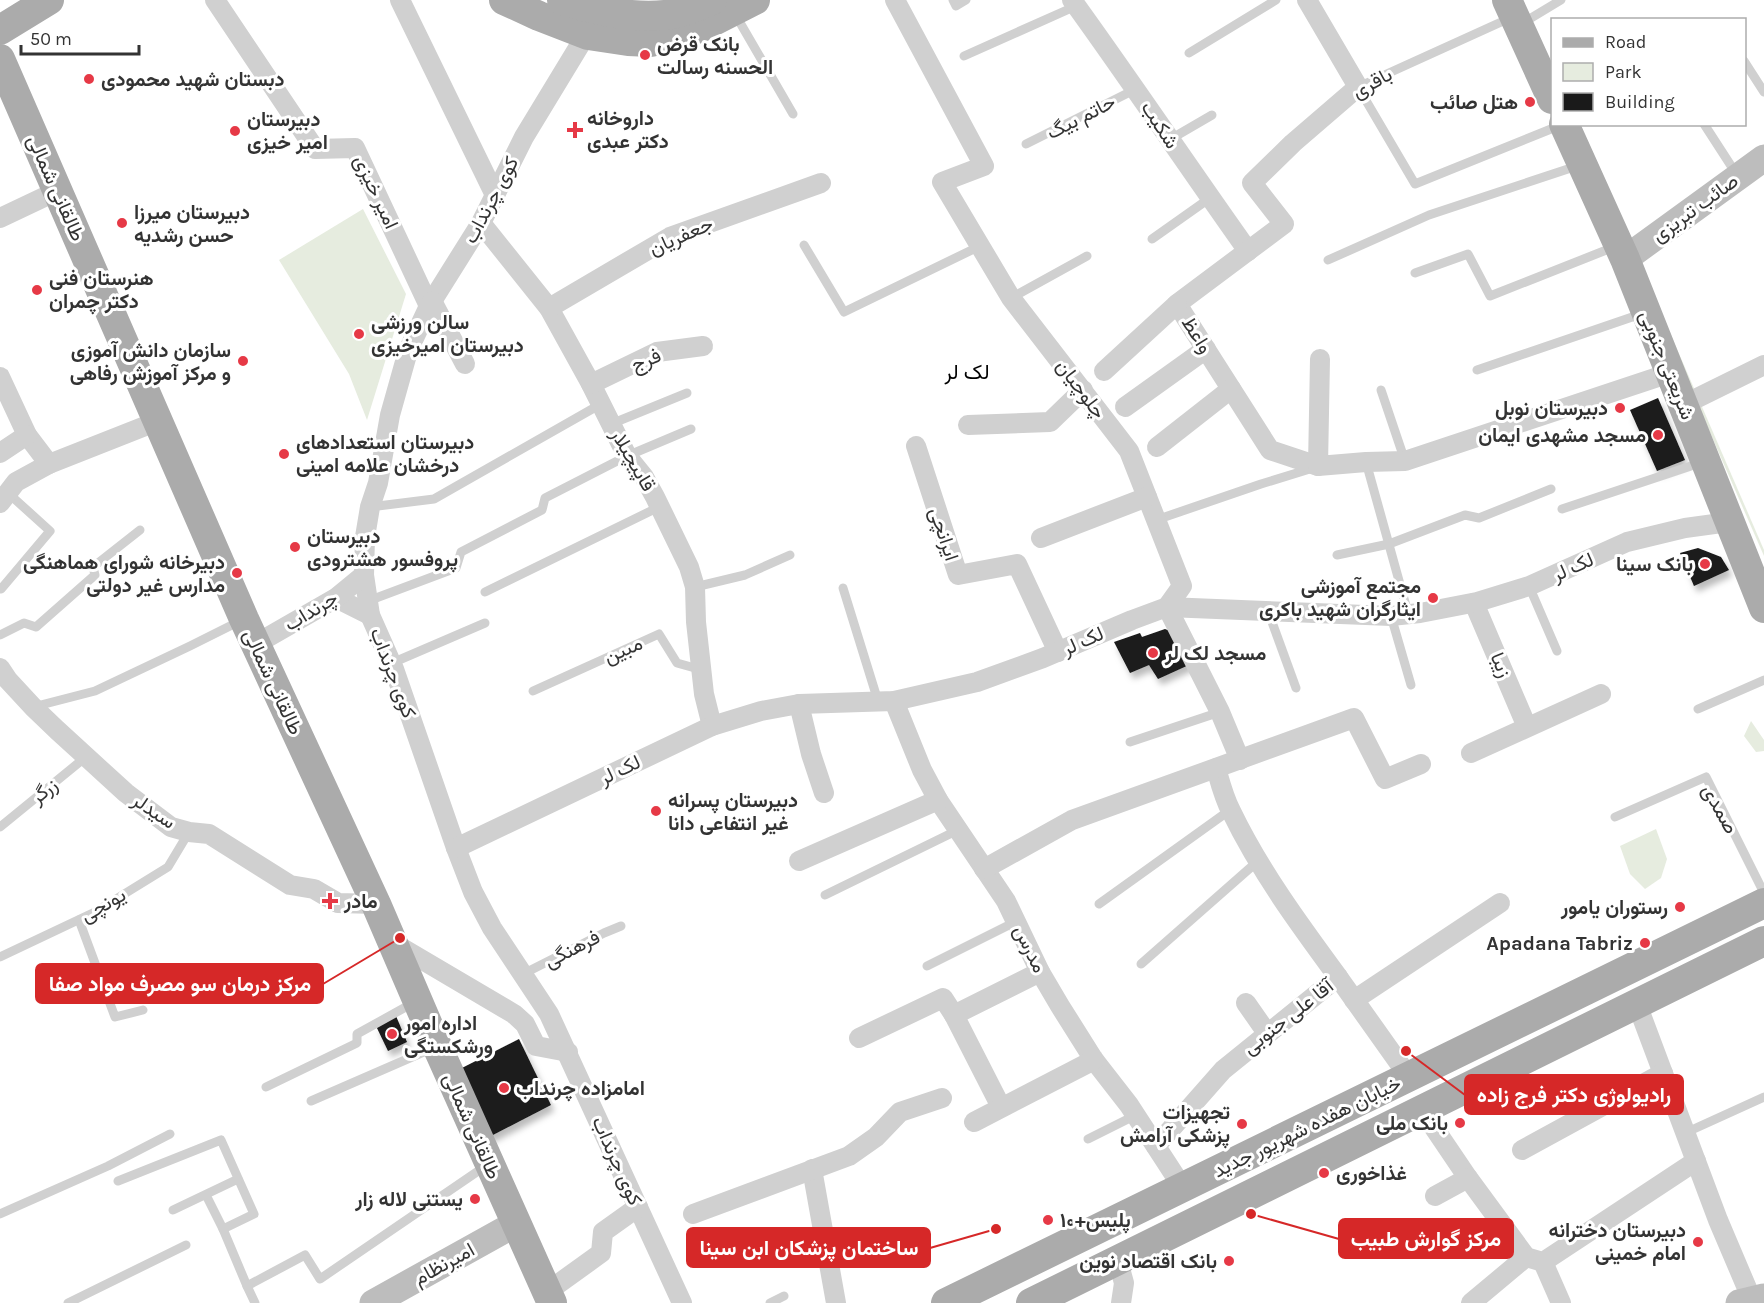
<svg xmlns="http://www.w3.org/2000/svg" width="1764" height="1303" viewBox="0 0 1764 1303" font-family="Karla,Vazirmatn,sans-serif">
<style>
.green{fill:#e6ecdf}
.building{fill:#1a1a1a;filter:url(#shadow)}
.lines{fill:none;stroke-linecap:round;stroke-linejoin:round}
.lane{stroke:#d0d0d0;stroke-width:9}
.street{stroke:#d0d0d0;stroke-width:20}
.secondary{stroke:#bdbdbd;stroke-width:27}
.primary{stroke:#ababab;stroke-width:30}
.poi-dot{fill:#e63946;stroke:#fff;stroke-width:2}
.labels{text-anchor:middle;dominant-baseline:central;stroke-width:6;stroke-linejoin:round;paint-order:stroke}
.poi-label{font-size:20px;font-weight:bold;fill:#333;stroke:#fff;text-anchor:start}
.street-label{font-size:20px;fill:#333;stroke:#fff}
.neighbourhood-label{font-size:21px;fill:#000;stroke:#fff}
.leader{fill:none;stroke:#d62828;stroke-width:2}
.callout-dot{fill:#d62828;stroke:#fff;stroke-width:2}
.callout{fill:#d62828;stroke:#d62828;stroke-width:2}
.callout-label{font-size:21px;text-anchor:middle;font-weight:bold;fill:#fff}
</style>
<defs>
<filter id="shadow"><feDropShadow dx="3.5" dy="6" stdDeviation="3" flood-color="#0004"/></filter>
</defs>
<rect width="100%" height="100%" fill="#fff"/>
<g class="green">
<polygon points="363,209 406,294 367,420 349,374 279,260"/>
<polygon points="1648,282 1764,550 1764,556 1645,284"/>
<polygon points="1751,721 1764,740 1764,751 1756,752 1744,736"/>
<polygon points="1656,829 1667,859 1661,878 1645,889 1630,874 1620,846"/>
</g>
<g class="building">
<polygon points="1658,398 1685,460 1657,471 1630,410"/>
<polygon points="1698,548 1721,557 1729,570 1694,586 1680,553"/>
<polygon points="1165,629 1175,633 1191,664 1158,679 1149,665 1130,673 1114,642 1140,633 1142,637"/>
<polygon points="396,1016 407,1042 388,1051 376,1026"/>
<polygon points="519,1039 551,1105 489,1137 458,1070"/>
</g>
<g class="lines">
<g class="lane">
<polyline points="953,0 956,6 966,0"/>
<polyline points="735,14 793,114"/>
<polyline points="1510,18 1358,87 1415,184 1561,125"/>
<polyline points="1521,24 1561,0"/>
<polyline points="1189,53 1276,0"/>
<polyline points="964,56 1076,6"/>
<polyline points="1744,61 1764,92"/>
<polyline points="1704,124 1737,175"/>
<polyline points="1169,140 1212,115"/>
<polyline points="1026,144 1136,89"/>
<polyline points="1152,239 1210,198"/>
<polyline points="804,245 844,312 980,246"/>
<polyline points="1328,260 1429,215 1580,165"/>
<polyline points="1415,273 1468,254 1490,296 1614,247"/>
<polyline points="1011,298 1087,256"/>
<polyline points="1477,370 1641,314"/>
<polyline points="1381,390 1405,461"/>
<polyline points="611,424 687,393"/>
<polyline points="1366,462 1408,613"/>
<polyline points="370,507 434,499 601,404"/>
<polyline points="1562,509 1703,462"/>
<polyline points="1156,520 1261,484 1313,468"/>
<polyline points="1337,555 1389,544 1465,515 1479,518 1551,489"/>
<polyline points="1529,586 1557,651"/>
<polyline points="695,587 745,575 790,555"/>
<polyline points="843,588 878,701"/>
<polyline points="1,589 50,531 8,493"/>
<polyline points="485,592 659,507"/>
<polyline points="368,601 456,568 461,552 542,510 545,498 627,456 691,429"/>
<polyline points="1268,611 1296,688"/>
<polyline points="1391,616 1411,685"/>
<polyline points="0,635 24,623 36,627 95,575 93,567 140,530"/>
<polyline points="392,663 485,623"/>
<polyline points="533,691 659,634 677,663 702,670"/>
<polyline points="33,707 95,691 190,646 240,621"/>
<polyline points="1698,709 1764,680"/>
<polyline points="1130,742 1220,712"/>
<polyline points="1615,817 1706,777 1764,893"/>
<polyline points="0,827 87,756"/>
<polyline points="825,895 958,830"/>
<polyline points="1099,904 1230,810"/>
<polyline points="79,920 115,1017 143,1010"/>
<polyline points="0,957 95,912 168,867 189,832"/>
<polyline points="1141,964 1258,861"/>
<polyline points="927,966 1017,921"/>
<polyline points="523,974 604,933 621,926"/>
<polyline points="266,1087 357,1043 357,1034 413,1003"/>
<polyline points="311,1101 435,1047"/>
<polyline points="1685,1133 1764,1097"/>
<polyline points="1088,1139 1136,1115"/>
<polyline points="118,1181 221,1140 254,1214 223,1229 247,1286"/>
<polyline points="206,1195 223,1229"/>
<polyline points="173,1210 238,1179"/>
<polyline points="0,1214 108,1166 170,1134"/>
<polyline points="68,1303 186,1245"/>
<polyline points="255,1303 247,1286 305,1255 320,1279 487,1165"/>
<polyline points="770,1303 784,1296"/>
</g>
<g class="street">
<polyline points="215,0 315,149 355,148 429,306"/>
<polyline points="400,0 495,195"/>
<polyline points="895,0 984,166 942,182 1011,298 1129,451 1182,586 1167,607 1220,712 1240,760"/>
<path d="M1072,0c60,83 117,168 176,251"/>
<polyline points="1307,0 1358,87 1293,143 1252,183 1284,224 1177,304 1270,450 1318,466"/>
<polyline points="592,25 524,137 481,223 429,306 408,351 390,415 378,483 370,507 365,537 364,575 370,615 394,669 456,848 473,892 492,928 549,1014 682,1303"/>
<polyline points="0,218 57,191"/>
<polyline points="481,223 549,308 591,384 627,456 644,477 655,497 689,567 695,587 696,622 704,694 712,726"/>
<polyline points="432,301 465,364"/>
<polyline points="549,308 670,237 821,183"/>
<polyline points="1320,359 1318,466 1366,462 1405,461 1670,373"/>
<polyline points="1104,371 1177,304"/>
<polyline points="0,377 27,435 49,464"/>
<polyline points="591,384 657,352 703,346"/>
<polyline points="1683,405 1764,365"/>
<polyline points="1125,407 1206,349"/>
<polyline points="968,425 1050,422 1083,390"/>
<polyline points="916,446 958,575 1017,564 1058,652"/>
<polyline points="1157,447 1231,389"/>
<polyline points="0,453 27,435"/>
<polyline points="0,503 16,482 49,464 158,421"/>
<polyline points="1041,538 1147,497"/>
<polyline points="336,598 370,615"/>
<polyline points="1474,603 1527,727"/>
<polyline points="256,644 336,598 364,575"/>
<polyline points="0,668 8,680 33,707 57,730 126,793 171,827 189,832 209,834 290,885 314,889 338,903 376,904"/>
<polyline points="894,701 922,770 938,800 1006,901 1040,972 1060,1006 1094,1060 1129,1105 1183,1188"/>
<polyline points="799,704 811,754 824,793"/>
<polyline points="1471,753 1601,694"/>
<path d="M1216,768c4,14 8,30 15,43 29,60 68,113 107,166"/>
<polyline points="456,848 712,726 761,711 799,704 894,701 977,682 1043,658 1132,620 1167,607 1391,616 1420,613 1477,602 1529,586 1627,542 1685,528 1729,522"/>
<polyline points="799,861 938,800"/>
<polyline points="984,869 1072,820 1354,718 1385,779 1421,764"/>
<polyline points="392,942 514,1014 525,1024 536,1046 568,1052"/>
<polyline points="1354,1000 1500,903"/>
<polyline points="1246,1003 1267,1033"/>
<polyline points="1637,1004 1718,1220 1752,1300"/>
<polyline points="954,1015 1001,1107"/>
<polyline points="859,1038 943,998 954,1015 1040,972"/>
<polyline points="1422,1110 1468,1178"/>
<polyline points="974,1122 1094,1060"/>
<polyline points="1156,1146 1223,1070 1338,977 1409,1077"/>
<polyline points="1522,1150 1663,1073"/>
<polyline points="812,1169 836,1303"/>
<polyline points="1435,1196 1468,1178 1526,1257 1543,1262 1696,1161"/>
<polyline points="693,1214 849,1156 876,1137 900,1112 942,1098"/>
<polyline points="1118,1261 1124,1283 1121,1303"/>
<polyline points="1543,1262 1561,1303"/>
<polyline points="547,1292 601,1253 603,1232 638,1207"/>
<polyline points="1471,1303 1526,1257"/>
</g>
<g class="secondary">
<polyline points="1625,259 1764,158"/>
<polyline points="373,1303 515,1224"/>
<polyline points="1739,1303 1764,1297"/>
</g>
<g class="primary">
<polyline points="504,0 539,16 588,35 628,41 651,42 679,35 702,27 755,0"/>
<path d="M562,0c35,11 78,21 115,13 12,-3 24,-8 35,-13"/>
<polyline points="1507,0 1552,99"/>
<polyline points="0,30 49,0"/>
<polyline points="0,59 244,619 376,904 437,1046 552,1303"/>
<polyline points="1564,124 1625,259 1764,608"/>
<polyline points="946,1303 1764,903"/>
<polyline points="1031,1303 1764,941"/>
</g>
</g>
<g class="poi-dot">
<circle cx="645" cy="55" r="6"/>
<circle cx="89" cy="79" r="6"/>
<circle cx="1530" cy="102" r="6"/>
<path d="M572 121h6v6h6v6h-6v6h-6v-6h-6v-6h6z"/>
<circle cx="235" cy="131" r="6"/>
<circle cx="122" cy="223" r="6"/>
<circle cx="37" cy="290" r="6"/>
<circle cx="359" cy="334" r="6"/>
<circle cx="243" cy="361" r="6"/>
<circle cx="1620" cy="408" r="6"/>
<circle cx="1658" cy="435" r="6"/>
<circle cx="284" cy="454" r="6"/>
<circle cx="295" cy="547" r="6"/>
<circle cx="1705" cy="564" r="6"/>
<circle cx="237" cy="573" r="6"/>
<circle cx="1433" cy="598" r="6"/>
<circle cx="1153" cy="653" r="6"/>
<circle cx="656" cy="811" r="6"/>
<path d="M327 892h6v6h6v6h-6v6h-6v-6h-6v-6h6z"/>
<circle cx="1680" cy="907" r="6"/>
<circle cx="1645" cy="943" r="6"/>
<circle cx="392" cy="1034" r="6"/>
<circle cx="504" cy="1088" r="6"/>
<circle cx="1460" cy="1123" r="6"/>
<circle cx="1242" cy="1124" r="6"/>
<circle cx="1324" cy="1173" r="6"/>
<circle cx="475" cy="1199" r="6"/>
<circle cx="1048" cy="1220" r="6"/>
<circle cx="1698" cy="1242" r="6"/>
<circle cx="1229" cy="1261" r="6"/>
</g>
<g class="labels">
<g class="poi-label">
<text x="657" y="44">بانک قرض<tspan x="657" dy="23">الحسنه رسالت</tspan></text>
<text x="101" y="79">دبستان شهید محمودی</text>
<text x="1518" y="102" text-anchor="end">هتل صائب</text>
<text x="587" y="118">داروخانه<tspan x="587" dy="23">دکتر عبدی</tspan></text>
<text x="247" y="119">دبیرستان<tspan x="247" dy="23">امیر خیزی</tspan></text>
<text x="134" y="212">دبیرستان میرزا<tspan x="134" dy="23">حسن رشدیه</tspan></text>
<text x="49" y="278">هنرستان فنی<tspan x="49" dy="23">دکتر چمران</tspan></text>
<text x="371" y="322">سالن ورزشی<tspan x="371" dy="23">دبیرستان امیرخیزی</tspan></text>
<text x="231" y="350" text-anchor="end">سازمان دانش آموزی<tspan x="231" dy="23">و مرکز آموزش رفاهی</tspan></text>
<text x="1608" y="408" text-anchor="end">دبیرستان نوبل</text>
<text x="1646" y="435" text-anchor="end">مسجد مشهدی ایمان</text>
<text x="296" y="442">دبیرستان استعدادهای<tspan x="296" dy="23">درخشان علامه امینی</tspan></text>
<text x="307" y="536">دبیرستان<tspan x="307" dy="23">پروفسور هشترودی</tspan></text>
<text x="225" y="562" text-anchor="end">دبیرخانه شورای هماهنگی<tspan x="225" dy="23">مدارس غیر دولتی</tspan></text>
<text x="1693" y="564" text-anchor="end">بانک سینا</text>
<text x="1421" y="586" text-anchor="end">مجتمع آموزشی<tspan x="1421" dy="23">ایثارگران شهید باکری</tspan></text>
<text x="1165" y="653">مسجد لک لر</text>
<text x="668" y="800">دبیرستان پسرانه<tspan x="668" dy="23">غیر انتفاعی دانا</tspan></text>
<text x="344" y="901">مادر</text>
<text x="1668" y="907" text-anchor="end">رستوران یامور</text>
<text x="1633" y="943" text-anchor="end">Apadana Tabriz</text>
<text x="404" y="1023">اداره امور<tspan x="404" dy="23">ورشکستگی</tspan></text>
<text x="516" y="1088">امامزاده چرنداب</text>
<text x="1230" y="1112" text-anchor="end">تجهیزات<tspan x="1230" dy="23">پزشکی آرامش</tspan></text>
<text x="1448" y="1123" text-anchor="end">بانک ملی</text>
<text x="1336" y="1173">غذاخوری</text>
<text x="463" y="1199" text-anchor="end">یستنی لاله زار</text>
<text x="1060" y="1220">پلیس+۱۰</text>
<text x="1686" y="1230" text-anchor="end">دبیرستان دخترانه<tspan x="1686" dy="23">امام خمینی</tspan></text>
<text x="1217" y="1261" text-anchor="end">بانک اقتصاد نوین</text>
</g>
<g class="street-label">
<text transform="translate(1372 83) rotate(-29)">باقری</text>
<text transform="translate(1081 117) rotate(-27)">حاتم بیگ</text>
<text transform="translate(1160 125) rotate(57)">شکیب</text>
<text transform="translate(56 188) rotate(66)">طالقانی شمالی</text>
<text transform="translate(376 192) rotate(65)">امیر خیزی</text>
<text transform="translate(491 200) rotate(-62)">کوی چرنداب</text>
<text transform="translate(1695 208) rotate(-36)">صائب تبریزی</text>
<text transform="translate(681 236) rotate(-24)">جعفریان</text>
<text transform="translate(1197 335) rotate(58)">واعظ</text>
<text transform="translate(646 360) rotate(-22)">فرج</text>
<text transform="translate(1667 365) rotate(68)">شریعتی جنوبی</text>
<text transform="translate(1081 389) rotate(53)">چلوچیان</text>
<text transform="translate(633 460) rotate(60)">قاپیچیلار</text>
<text transform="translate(944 534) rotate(72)">ایرانچی</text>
<text transform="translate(1573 567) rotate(-24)">لک لر</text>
<text transform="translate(311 611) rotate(-31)">چرنداب</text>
<text transform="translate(1083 641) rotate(-24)">لک لر</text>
<text transform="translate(623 650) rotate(-24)">مبین</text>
<text transform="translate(1501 665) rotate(67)">زیبا</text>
<text transform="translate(393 673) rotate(69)">کوی چرنداب</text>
<text transform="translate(273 682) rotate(65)">طالقانی شمالی</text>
<text transform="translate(620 770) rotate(-26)">لک لر</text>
<text transform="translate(44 791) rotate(-39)">زرگر</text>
<text transform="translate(1720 809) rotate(61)">صمدی</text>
<text transform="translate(154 811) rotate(34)">سیدلر</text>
<text transform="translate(103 905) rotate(-30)">یونچی</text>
<text transform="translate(572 949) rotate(-27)">فرهنگی</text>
<text transform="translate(1030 949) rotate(64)">مدرس</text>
<text transform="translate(1288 1017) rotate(-38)">آقا علی جنوبی</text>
<text transform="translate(472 1126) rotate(66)">طالقانی شمالی</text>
<text transform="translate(1307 1127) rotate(-26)">خیابان هفده شهریور جدید</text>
<text transform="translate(617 1161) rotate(66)">کوی چرنداب</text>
<text transform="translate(444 1264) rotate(-29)">امیرنظام</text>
</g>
<g class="neighbourhood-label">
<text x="967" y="372">لک لر</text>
</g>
</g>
<path class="leader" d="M400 938L323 984M1406 1051L1465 1095M1251 1214L1339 1239M996 1229L930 1248"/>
<g class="callout-dot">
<circle cx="400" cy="938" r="6"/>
<circle cx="1406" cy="1051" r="6"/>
<circle cx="1251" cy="1214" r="6"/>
<circle cx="996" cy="1229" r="6"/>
</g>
<g class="callout">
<rect x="36" y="964" width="287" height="39" rx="6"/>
<rect x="1465" y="1075" width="218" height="39" rx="6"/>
<rect x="1339" y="1219" width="174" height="39" rx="6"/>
<rect x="687" y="1228" width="243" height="39" rx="6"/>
</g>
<g class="callout-label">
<text x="180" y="991">مرکز درمان سو مصرف مواد صفا</text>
<text x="1574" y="1102">رادیولوژی دکتر فرج زاده</text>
<text x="1426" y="1246">مرکز گوارش طبیب</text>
<text x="809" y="1255">ساختمان پزشکان ابن سینا</text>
</g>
<rect x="1551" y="18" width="195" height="108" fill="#ffffff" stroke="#adadad" stroke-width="1.5"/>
<rect x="1563" y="38" width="30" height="9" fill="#ababab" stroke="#adadad" stroke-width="1.5"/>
<text x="1605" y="48" font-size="18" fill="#333333">Road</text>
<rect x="1563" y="63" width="30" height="18" fill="#e6ecdf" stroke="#adadad" stroke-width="1.5"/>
<text x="1605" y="78" font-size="18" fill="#333333">Park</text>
<rect x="1563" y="93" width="30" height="18" fill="#1a1a1a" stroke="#adadad" stroke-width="1.5"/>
<text x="1605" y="108" font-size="18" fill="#333333">Building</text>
<path d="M21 45v9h118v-9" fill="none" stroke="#333333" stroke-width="3"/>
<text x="30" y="45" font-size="18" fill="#333333" stroke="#ffffff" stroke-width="4.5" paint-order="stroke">50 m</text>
</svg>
